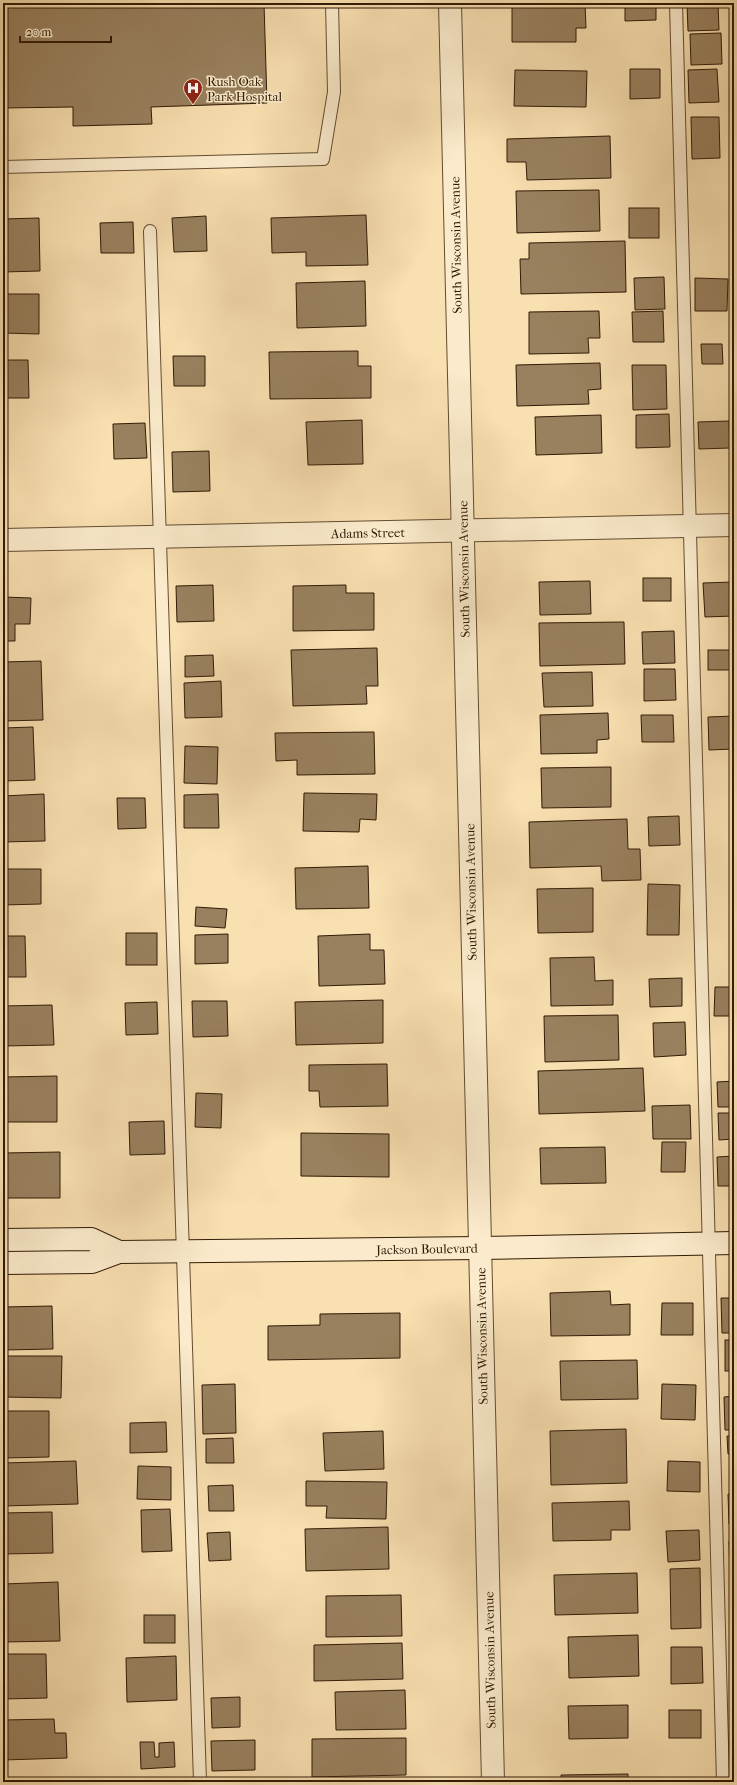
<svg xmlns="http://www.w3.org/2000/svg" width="737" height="1785" viewBox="0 0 737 1785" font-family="'IM FELL French Canon',serif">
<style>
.building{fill:#99815f;stroke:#301b06}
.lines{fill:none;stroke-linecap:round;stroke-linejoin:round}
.lane-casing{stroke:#624c31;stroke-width:14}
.street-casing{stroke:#624c31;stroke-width:24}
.secondary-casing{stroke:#301b06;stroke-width:24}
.lane{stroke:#fbebcc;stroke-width:12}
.street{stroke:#fbebcc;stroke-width:22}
.secondary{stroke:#fbebcc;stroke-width:22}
.labels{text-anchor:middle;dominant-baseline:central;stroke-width:3;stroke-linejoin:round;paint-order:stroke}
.poi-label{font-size:13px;fill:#301b06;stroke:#fbebcc;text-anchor:start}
.street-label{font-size:13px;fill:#301b06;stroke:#fbebcc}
</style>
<rect width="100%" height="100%" fill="#f9e0b1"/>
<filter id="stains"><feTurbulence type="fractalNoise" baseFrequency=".005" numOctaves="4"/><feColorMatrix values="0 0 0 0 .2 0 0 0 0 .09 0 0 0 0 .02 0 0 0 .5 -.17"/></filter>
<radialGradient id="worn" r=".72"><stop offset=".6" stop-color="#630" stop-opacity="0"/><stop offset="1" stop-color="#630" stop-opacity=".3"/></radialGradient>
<g class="building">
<polygon points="3,3 264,3 267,103 151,107 152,124 73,126 73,107 3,108"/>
<polygon points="512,3 585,3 586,28 576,28 576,42 512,42"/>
<polygon points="625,3 656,3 656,20 625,21"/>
<polygon points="687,3 718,3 719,30 688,31"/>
<polygon points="721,33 722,64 691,65 690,34"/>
<polygon points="630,69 660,69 660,98 630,99"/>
<polygon points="717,69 719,102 689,103 688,70"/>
<polygon points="515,70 587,71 586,107 514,106"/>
<polygon points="691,117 719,117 720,158 692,159"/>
<polygon points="610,136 611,178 527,180 526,162 507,162 507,139"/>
<polygon points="599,190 600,231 517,233 516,191"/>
<rect x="629" y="208" width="30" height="30"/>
<polygon points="366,215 368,265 306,266 306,252 272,253 271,218"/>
<polygon points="206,216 207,251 174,252 172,218"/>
<polygon points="39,218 40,271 3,272 3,219"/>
<polygon points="133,222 134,253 101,253 100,223"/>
<polygon points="625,241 626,292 521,294 520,259 529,259 529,243"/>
<polygon points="664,277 665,309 635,310 634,278"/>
<polygon points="695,278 728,279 727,311 695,311"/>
<polygon points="365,281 366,326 297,328 296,283"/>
<polygon points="3,294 39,294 39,334 3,333"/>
<polygon points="599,311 600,338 588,338 589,353 529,354 529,312"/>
<polygon points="663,311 664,342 633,342 632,312"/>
<polygon points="701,344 722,344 723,364 702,364"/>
<polygon points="358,351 358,366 371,366 371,398 270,399 269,352"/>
<polygon points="173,356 205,356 205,386 174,386"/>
<polygon points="3,360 28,360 29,398 3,398"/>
<polygon points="600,363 601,389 588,390 589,404 517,406 516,365"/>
<polygon points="632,365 666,365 667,409 633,410"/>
<polygon points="669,414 670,447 636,448 636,415"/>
<polygon points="601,415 602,453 536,455 535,417"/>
<polygon points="362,420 363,464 308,465 306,422"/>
<polygon points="729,421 730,448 699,449 698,422"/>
<polygon points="145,423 147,458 114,459 113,424"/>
<polygon points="209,451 210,491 173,492 172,452"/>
<rect x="643" y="578" width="28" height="23"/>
<polygon points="590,581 591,614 540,615 539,582"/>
<polygon points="733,582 734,616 705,617 703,583"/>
<polygon points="213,585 214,621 177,622 176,586"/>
<polygon points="346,585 346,593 374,593 374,630 293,631 293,586"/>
<polygon points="3,597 31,598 30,624 15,624 15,641 3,641"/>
<polygon points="624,622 625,664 540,666 539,623"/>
<polygon points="674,631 675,663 643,664 642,632"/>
<polygon points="377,648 378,686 366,686 367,704 293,706 291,650"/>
<rect x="708" y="650" width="26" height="20"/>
<polygon points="213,655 214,676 185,677 185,656"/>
<polygon points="41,661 43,720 3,721 3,662"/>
<polygon points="644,669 675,669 676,700 644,701"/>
<polygon points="592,672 593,706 544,707 542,673"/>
<polygon points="221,681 222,717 185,718 184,683"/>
<polygon points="608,713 609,739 597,740 597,753 541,754 540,715"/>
<polygon points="641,715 673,715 674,742 642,742"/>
<polygon points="734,716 734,749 709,750 708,717"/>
<polygon points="33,727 35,780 3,781 3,728"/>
<polygon points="374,732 375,774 297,775 297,760 276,761 275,733"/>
<polygon points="185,746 218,747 217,784 184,783"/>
<polygon points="611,767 611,807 542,808 541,768"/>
<polygon points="304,793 377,794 376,820 360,819 359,832 303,831"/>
<polygon points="44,794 45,841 3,842 3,796"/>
<polygon points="218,794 219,828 184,828 184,795"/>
<polygon points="117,798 145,798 146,828 118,829"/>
<polygon points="679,816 680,845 649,846 648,817"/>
<polygon points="627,819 628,849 640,849 641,880 602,881 601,866 530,868 529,822"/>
<polygon points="368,866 369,908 296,909 295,868"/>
<polygon points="3,869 41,869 41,904 3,905"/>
<polygon points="648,884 680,885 679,935 647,935"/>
<polygon points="593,888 593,932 538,933 537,889"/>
<polygon points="196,907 227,909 225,928 195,926"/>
<rect x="126" y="933" width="31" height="32"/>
<polygon points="228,934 228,963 195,964 195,935"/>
<polygon points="370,934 370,950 384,950 385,984 319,986 318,936"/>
<polygon points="3,936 25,936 26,977 3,977"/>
<polygon points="594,957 595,981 613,980 613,1005 551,1006 550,958"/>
<polygon points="682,978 682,1006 650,1007 649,979"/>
<polygon points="715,987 734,987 734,1016 714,1016"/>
<polygon points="383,1000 383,1043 296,1045 295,1002"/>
<polygon points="192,1001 227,1001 228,1036 193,1037"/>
<polygon points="157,1002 158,1034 126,1035 125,1003"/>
<polygon points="52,1005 54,1045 3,1046 3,1006"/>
<polygon points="618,1015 619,1060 545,1062 544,1016"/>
<polygon points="685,1022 686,1055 654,1057 653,1023"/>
<polygon points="387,1064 388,1106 320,1107 319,1091 309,1091 309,1065"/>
<polygon points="643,1068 645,1111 539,1114 538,1071"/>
<polygon points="57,1076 57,1122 3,1122 3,1077"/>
<polygon points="734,1081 734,1107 718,1107 717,1082"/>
<polygon points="196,1093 222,1094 221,1128 195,1127"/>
<polygon points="690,1105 691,1139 653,1139 652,1106"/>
<polygon points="718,1113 734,1113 734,1139 719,1140"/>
<polygon points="164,1121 165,1154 130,1155 129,1122"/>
<polygon points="301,1133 389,1134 389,1177 301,1176"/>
<polygon points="662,1142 686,1142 685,1172 661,1172"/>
<polygon points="605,1147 606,1183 541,1184 540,1148"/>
<polygon points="60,1152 60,1198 3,1198 3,1153"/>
<polygon points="734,1156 734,1186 718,1186 717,1157"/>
<polygon points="610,1291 611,1305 630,1304 630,1335 551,1336 550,1293"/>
<polygon points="721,1298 734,1298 734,1333 722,1333"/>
<polygon points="662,1303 693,1303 693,1335 661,1335"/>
<polygon points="52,1306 53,1349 3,1350 3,1307"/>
<polygon points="400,1313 400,1358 268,1360 268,1326 320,1325 320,1314"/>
<rect x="725" y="1340" width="9" height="31"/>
<polygon points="3,1356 62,1356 61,1398 3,1397"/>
<polygon points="637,1360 638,1399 561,1400 560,1361"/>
<polygon points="235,1384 236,1433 203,1434 202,1385"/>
<polygon points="662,1384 696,1385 695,1420 661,1419"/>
<polygon points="734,1396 734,1430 725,1430 724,1397"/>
<polygon points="3,1411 49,1411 49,1457 3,1458"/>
<polygon points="166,1422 167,1452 130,1453 130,1423"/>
<polygon points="626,1429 627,1483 551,1485 550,1431"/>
<polygon points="383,1431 384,1469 325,1471 323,1433"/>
<polygon points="727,1436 734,1436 734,1454 728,1454"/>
<polygon points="233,1438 234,1463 206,1463 206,1439"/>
<polygon points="76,1461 78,1504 3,1506 3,1463"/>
<polygon points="668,1461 700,1462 700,1492 667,1491"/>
<polygon points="138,1466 171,1467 171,1500 137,1499"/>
<polygon points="306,1481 387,1482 386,1519 326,1518 327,1506 306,1506"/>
<polygon points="233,1485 234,1511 209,1511 208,1486"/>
<polygon points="728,1494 734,1494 734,1524 729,1524"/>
<polygon points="629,1501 630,1530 611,1530 611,1540 553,1541 552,1503"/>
<polygon points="170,1509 172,1551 142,1552 141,1510"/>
<polygon points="52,1512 53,1553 3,1554 3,1513"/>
<polygon points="388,1527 389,1569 306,1571 305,1529"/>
<polygon points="699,1530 700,1560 668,1562 666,1531"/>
<polygon points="230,1532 231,1560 209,1561 207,1533"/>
<polygon points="729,1541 734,1541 734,1577 730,1577"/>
<polygon points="700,1568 701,1628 671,1629 670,1569"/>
<polygon points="637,1573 638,1613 555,1615 554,1575"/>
<polygon points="58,1582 60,1641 3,1642 3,1584"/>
<polygon points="401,1595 402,1636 326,1637 326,1596"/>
<rect x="144" y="1615" width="31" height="28"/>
<polygon points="638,1635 639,1676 569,1678 568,1637"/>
<polygon points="402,1643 403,1679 314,1681 314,1645"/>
<polygon points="671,1647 702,1647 703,1683 671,1684"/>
<polygon points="3,1654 46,1654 47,1698 3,1699"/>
<polygon points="176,1656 177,1700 127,1702 126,1658"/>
<polygon points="405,1690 406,1729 336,1730 335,1692"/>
<polygon points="240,1697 240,1727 212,1728 211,1698"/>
<polygon points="628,1705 628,1738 569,1739 568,1706"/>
<rect x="669" y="1710" width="32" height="28"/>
<polygon points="54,1719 55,1733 66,1733 67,1758 3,1760 3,1720"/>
<polygon points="406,1738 406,1775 312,1777 312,1739"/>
<polygon points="255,1740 255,1770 212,1771 211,1741"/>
<polygon points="140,1742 154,1742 155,1757 159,1757 159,1743 174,1742 175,1767 141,1769"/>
<polygon points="628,1774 628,1782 561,1782 561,1775"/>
<polygon points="407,1781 407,1782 347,1782"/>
</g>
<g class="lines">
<defs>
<g id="lane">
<polyline points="676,3 723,1782"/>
<polyline points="3,167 323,159 334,92 332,3"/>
<polyline points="150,231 200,1782"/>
</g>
<g id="street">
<polyline points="450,3 493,1782"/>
<polyline points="3,540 734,525"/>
</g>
<g id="secondary">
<polyline points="3,1240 91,1239 119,1252"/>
<polyline points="3,1263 92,1262 119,1252 480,1248 734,1243"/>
</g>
</defs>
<use href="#lane" class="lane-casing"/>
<use href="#street" class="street-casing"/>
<use href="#secondary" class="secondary-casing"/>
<use href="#lane" class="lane"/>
<use href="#street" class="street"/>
<use href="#secondary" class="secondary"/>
</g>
<defs>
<symbol id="hospital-pin" viewBox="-11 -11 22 30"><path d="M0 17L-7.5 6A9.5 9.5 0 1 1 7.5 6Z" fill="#8f2418" stroke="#fbebcc"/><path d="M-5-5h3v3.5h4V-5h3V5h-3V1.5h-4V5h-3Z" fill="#fff"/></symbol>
</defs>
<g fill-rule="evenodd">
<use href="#hospital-pin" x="182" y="77" width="22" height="30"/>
</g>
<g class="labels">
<g class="poi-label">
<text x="207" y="81">Rush Oak<tspan x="207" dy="15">Park Hospital</tspan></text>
</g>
<g class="street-label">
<text transform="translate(456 245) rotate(-91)">South Wisconsin Avenue</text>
<text transform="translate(368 533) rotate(-1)">Adams Street</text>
<text transform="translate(464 569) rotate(-91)">South Wisconsin Avenue</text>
<text transform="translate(471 892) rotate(-91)">South Wisconsin Avenue</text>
<text transform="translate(427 1249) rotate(-1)">Jackson Boulevard</text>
<text transform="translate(482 1336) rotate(-91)">South Wisconsin Avenue</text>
<text transform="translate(490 1660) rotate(-91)">South Wisconsin Avenue</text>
</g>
</g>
<rect width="737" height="1785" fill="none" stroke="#f9e0b1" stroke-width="16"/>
<rect x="4" y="4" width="729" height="1777" fill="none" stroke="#301b06" stroke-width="2"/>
<rect x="8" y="8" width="721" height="1769" fill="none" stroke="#301b06"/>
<path d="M20 36v6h91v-6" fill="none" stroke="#301b06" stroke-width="2"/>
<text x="26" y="36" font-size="12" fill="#301b06" stroke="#fbebcc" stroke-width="3" paint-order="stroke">20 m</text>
<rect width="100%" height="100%" filter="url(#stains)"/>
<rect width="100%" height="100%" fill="url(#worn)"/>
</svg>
